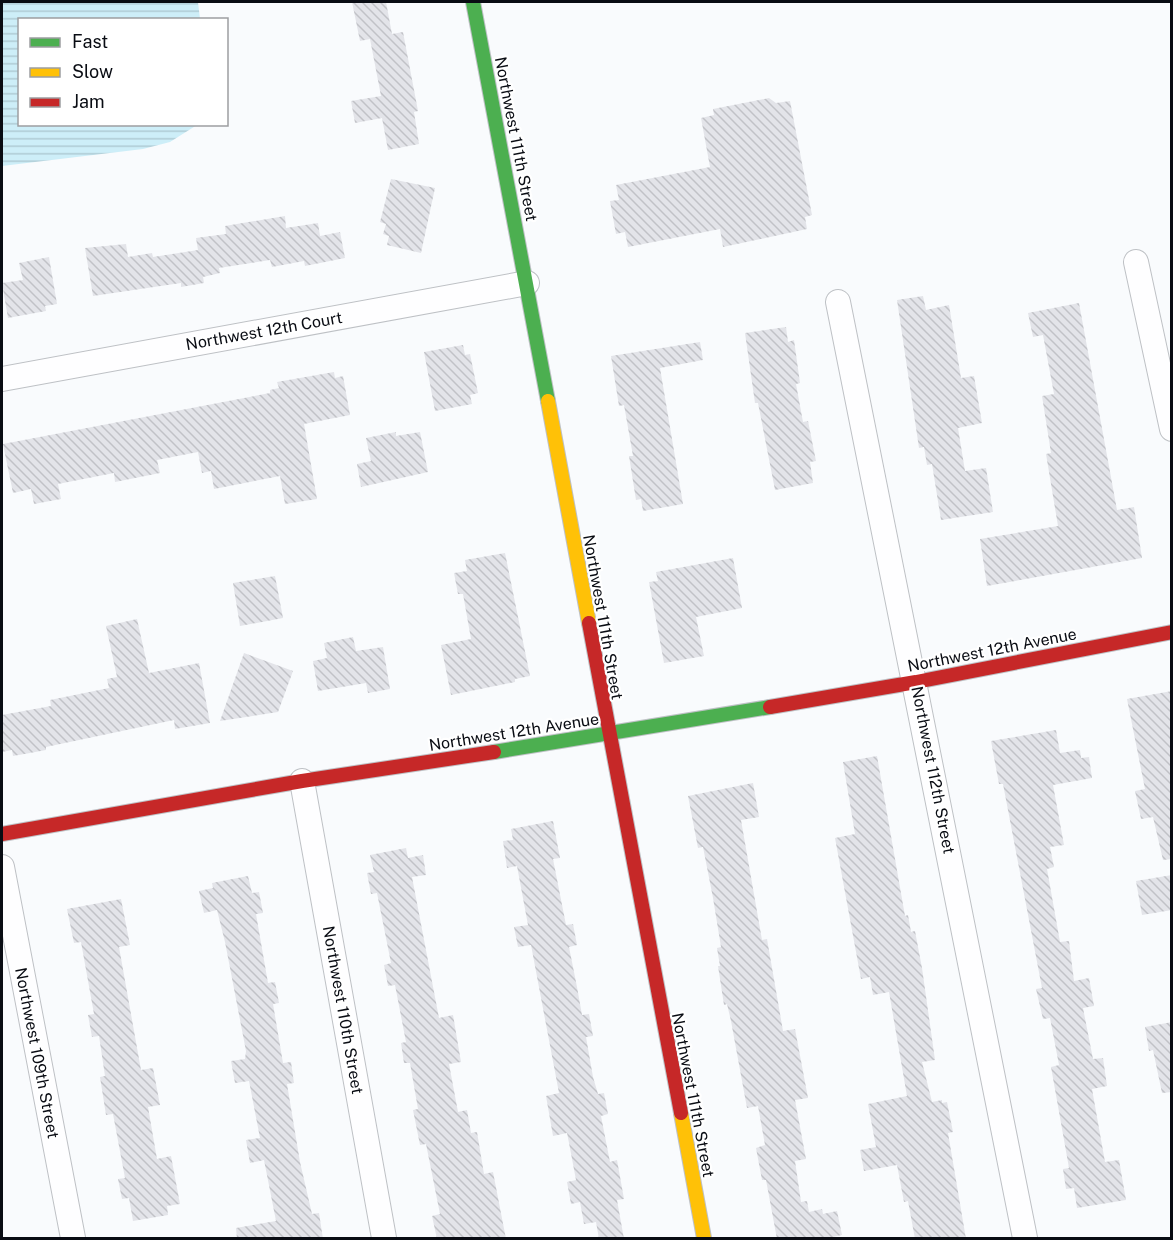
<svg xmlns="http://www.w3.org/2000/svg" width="1173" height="1240" viewBox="0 0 1173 1240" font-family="'Public Sans',sans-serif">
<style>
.water{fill:url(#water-rules)}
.building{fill:url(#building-back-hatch)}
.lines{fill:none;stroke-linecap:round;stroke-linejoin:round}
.street-casing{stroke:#bec1c5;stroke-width:26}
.fast-casing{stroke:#bec1c5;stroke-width:16}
.slow-casing{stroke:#bec1c5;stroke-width:16}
.jam-casing{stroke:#bec1c5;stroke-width:16}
.street{stroke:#fefeff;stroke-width:24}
.fast{stroke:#4caf50;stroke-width:14}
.slow{stroke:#ffc107;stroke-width:14}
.jam{stroke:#c62828;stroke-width:14}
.labels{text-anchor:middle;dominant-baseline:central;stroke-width:4.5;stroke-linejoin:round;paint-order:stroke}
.street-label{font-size:16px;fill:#090c13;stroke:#fff}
</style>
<defs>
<pattern id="water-rules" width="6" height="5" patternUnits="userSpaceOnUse" patternTransform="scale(1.5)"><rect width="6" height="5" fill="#cdeef8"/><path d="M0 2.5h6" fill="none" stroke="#afcbd4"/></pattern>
<pattern id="building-back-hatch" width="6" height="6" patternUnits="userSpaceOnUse" patternTransform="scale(1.5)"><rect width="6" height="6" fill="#e3e4e9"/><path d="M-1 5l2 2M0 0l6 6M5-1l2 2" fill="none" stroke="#c1c2c7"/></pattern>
</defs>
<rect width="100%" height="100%" fill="#f9fbfd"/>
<polygon class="water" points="2,2 198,2 200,19 20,20 20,124 197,125 170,142 143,149 2,166"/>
<g class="building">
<polygon points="352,2 386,2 392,34 403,32 418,111 414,112 419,144 388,150 382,118 355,123 351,101 381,96 370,39 360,41"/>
<polygon points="769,98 776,103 790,101 812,215 805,217 807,229 723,247 720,229 628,247 625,232 616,234 610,201 619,200 616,185 710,167 701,118 714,115 713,109"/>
<polygon points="391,179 435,188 421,253 387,245 389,236 383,234 386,224 380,222"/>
<polygon points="285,216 286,228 318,223 320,236 340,232 345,258 305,266 304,261 272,267 270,260 219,268 220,273 203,277 204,283 181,287 181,283 93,296 85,248 126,244 128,257 152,253 153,257 198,250 196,238 226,234 225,226"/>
<polygon points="49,257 57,304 45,306 46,311 8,318 2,283 23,280 19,263"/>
<polygon points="923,296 926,310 949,305 961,378 974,376 982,423 958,428 965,471 986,468 993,512 941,520 932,464 927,465 924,447 919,448 897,300"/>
<polygon points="1079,303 1117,510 1134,507 1142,558 987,586 980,539 1058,526 1046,454 1051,453 1042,396 1054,394 1043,335 1033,337 1028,313"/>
<polygon points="786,327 788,342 794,340 800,383 796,384 803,422 808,421 816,461 810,462 813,483 775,490 758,403 755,403 745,333"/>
<polygon points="700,342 703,360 660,368 683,504 643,511 641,499 636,500 629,456 633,456 624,405 619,406 611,356"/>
<polygon points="463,345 465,355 470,354 478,393 470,395 472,404 435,411 424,352"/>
<polygon points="334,372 335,378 343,376 350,415 304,424 317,499 285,504 280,476 214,489 211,471 202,473 198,452 157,460 160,473 115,482 114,473 58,484 61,499 34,504 31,489 13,493 3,444 270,393 270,390 279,388 277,382"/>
<polygon points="396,432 396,436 420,432 428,472 361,487 357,464 371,461 366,438"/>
<polygon points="505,553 530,676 515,679 515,682 451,695 441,645 471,639 463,594 458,594 454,573 467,571 465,560"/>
<polygon points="733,558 742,608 696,617 704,656 664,663 649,582 658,581 656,572"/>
<polygon points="275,576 283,618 240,626 233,583"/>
<polygon points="137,619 149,673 199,663 210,723 175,729 174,720 46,747 46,750 30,753 13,756 12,750 2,752 2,715 51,706 50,700 109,688 107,679 117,677 106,626"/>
<polygon points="353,637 356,651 383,647 390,689 368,693 366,683 318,691 313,661 327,658 324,643"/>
<polygon points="244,653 293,671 278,712 220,721"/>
<polygon points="1172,691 1172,859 1163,860 1153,817 1141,819 1135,791 1145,789 1127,699"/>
<polygon points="1056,730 1060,753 1080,750 1081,758 1089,757 1092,778 1053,785 1064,845 1050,847 1054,867 1047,869 1060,942 1069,941 1074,981 1089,978 1094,1006 1083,1008 1093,1059 1103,1058 1107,1086 1092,1089 1105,1162 1119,1160 1126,1200 1077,1208 1074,1188 1066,1189 1063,1169 1069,1168 1051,1067 1059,1065 1050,1018 1043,1019 1036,989 1042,988 1003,784 999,784 991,741"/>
<polygon points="877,756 905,916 908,915 911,932 915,931 922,968 935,1060 922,1062 932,1102 942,1100 942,1103 947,1102 953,1132 948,1133 966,1239 915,1239 908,1201 904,1202 897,1165 864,1171 860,1150 876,1147 868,1104 907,1096 889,992 873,995 870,977 861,979 835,838 855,834 843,762"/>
<polygon points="753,783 759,817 741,820 762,940 767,939 783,1031 795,1029 808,1098 795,1100 806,1159 795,1161 801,1202 807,1201 809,1212 822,1209 823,1214 837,1211 842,1235 823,1239 777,1239 766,1180 762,1180 756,1148 765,1145 758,1106 747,1108 731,1021 727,1004 724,1005 718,966 720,966 717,948 721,947 713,898 703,847 698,848 688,796"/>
<polygon points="553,821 560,858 553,859 566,925 573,924 577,945 569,947 577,987 582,1015 589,1014 593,1036 586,1037 593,1077 598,1094 604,1093 608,1114 601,1116 610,1162 617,1160 624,1199 617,1200 624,1239 599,1239 596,1222 584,1224 580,1202 571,1204 567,1182 576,1180 569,1143 567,1133 553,1136 546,1096 559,1093 531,945 518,947 514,927 528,925 517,866 507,868 503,841 513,840 511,829"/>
<polygon points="406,848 408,858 423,855 426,875 412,877 439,1018 453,1015 461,1062 449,1064 458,1112 467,1110 471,1133 477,1132 484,1174 493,1172 506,1239 437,1239 432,1216 440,1214 426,1144 420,1145 413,1110 418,1109 410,1063 404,1063 401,1043 406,1042 395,985 388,986 384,965 391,963 377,893 371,894 367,873 374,872 370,855"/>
<polygon points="1172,875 1172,910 1142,915 1136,881"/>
<polygon points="248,876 252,893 259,892 263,913 256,914 268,983 275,982 279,1003 273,1004 283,1063 291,1062 294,1083 287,1084 300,1162 312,1214 319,1213 323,1239 237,1239 236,1228 276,1221 264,1160 250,1163 246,1140 260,1138 249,1081 235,1083 231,1061 245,1059 246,1051 225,942 217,910 204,913 199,891 213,888 212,883"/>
<polygon points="121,899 130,945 119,947 141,1070 153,1068 160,1105 148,1107 157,1159 171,1156 180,1204 167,1206 168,1215 133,1221 129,1198 122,1199 118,1179 125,1178 113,1114 106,1115 100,1077 105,1076 99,1036 92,1037 88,1015 94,1014 81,942 74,943 67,909"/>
<polygon points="1172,1022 1172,1092 1162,1093 1153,1050 1149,1051 1145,1027"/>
</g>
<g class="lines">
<defs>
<g id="street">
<polyline points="1136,262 1172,429"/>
<polyline points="838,302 1025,1238"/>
<polyline points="2,379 527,283"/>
<polyline points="302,781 384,1238"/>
<polyline points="2,867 73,1238"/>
</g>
<g id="fast">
<polyline points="473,2 548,401"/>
<polyline points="494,752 770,707"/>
</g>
<g id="slow">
<polyline points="548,401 589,623"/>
<polyline points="681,1113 704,1238"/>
</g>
<g id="jam">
<polyline points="589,623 681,1113"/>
<polyline points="770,707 916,682 1172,632"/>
<polyline points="2,834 302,781 494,752"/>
</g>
</defs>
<use href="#street" class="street-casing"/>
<use href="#fast" class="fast-casing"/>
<use href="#slow" class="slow-casing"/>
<use href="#jam" class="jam-casing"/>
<use href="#street" class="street"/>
<use href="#fast" class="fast"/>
<use href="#slow" class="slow"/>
<use href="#jam" class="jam"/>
</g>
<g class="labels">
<g class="street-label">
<text transform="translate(516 139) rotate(79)">Northwest 111th Street</text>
<text transform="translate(264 331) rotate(-10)">Northwest 12th Court</text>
<text transform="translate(603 617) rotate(80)">Northwest 111th Street</text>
<text transform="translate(992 650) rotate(-11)">Northwest 12th Avenue</text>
<text transform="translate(514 732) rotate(-9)">Northwest 12th Avenue</text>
<text transform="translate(933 770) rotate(79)">Northwest 112th Street</text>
<text transform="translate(343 1010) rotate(80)">Northwest 110th Street</text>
<text transform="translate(37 1053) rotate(79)">Northwest 109th Street</text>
<text transform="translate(693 1095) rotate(79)">Northwest 111th Street</text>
</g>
</g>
<rect width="1173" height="1240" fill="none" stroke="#090c13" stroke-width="6"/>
<rect x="18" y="18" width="210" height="108" fill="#ffffff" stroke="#9d9ea1" stroke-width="1.5"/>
<rect x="30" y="38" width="30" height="9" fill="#4caf50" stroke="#9d9ea1" stroke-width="1.5"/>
<text x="72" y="48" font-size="18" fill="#090c13">Fast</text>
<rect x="30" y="68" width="30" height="9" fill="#ffc107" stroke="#9d9ea1" stroke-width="1.5"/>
<text x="72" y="78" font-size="18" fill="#090c13">Slow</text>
<rect x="30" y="98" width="30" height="9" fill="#c62828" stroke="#9d9ea1" stroke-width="1.5"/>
<text x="72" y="108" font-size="18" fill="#090c13">Jam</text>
</svg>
